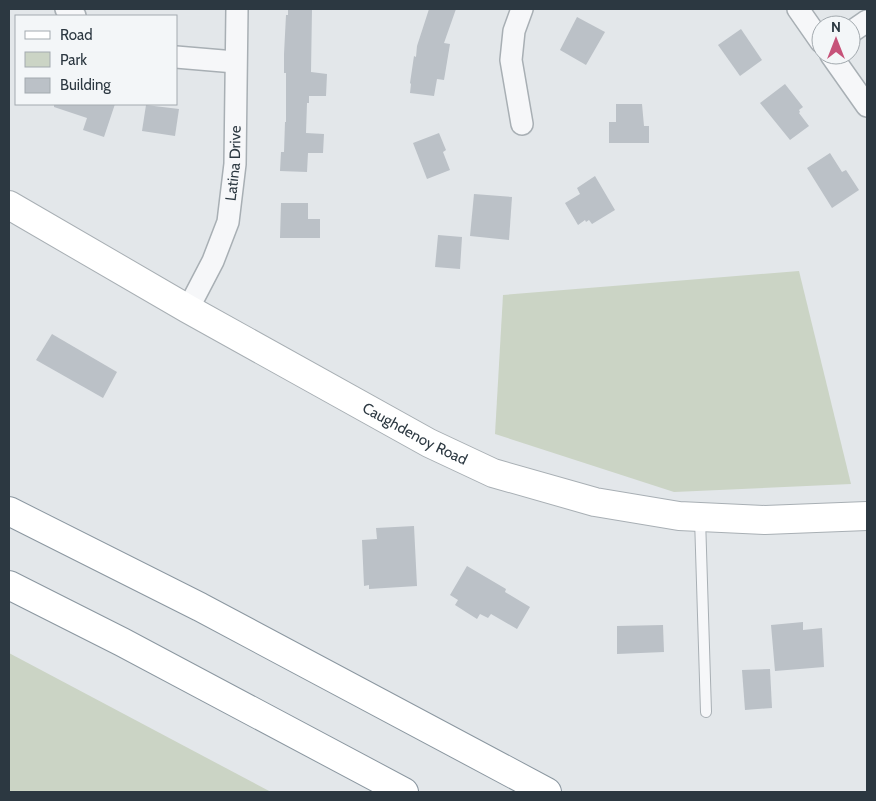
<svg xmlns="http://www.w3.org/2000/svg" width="876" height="801" viewBox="0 0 876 801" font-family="Cabin,sans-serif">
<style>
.green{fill:#cbd4c5}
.building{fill:#bbc1c7}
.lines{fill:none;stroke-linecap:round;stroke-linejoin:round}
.lane-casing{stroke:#a8afb4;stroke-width:12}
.street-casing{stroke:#a8afb4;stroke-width:24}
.secondary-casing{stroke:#a8afb4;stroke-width:30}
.highway-casing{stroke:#8b97a0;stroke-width:30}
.lane{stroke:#f6f7f9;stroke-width:10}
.street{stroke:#f6f7f9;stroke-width:21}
.secondary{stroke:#fff;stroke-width:28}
.highway{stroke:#fff;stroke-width:28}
.labels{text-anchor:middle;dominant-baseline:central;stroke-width:4;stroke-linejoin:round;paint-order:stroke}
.street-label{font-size:15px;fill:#2c3841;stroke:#f3f6f8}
</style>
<rect width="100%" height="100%" fill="#e3e7ea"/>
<g class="green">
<polygon points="799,271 851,484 674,492 495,434 503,295"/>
<polygon points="9,653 271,792 9,792"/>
</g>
<g class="building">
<polygon points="288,9 312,9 311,72 327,74 326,96 309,96 309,103 307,103 306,133 324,134 323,153 308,153 307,172 280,171 281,152 284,152 285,122 286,122 286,73 284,73 284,54 286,15 288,15"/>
<polygon points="429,9 456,9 444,43 450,44 444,80 437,79 434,96 410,93 411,84 410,83 414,56 416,57 417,46"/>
<polygon points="577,17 605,32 586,65 560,50"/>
<polygon points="741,29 762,60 740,76 718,45"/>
<polygon points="785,84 803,107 799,110 800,112 799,113 809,126 790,140 760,103"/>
<polygon points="54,104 115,104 104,137 83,130 87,118 54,107"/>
<polygon points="616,104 642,104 644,126 649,126 649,143 609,143 609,122 616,122"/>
<polygon points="146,105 179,109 175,136 142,131"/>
<polygon points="439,133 446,150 443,152 450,170 427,179 413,143"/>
<polygon points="830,153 842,172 846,170 859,190 832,208 807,168"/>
<polygon points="595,176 615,210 592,224 589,220 586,222 585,220 578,225 565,203 580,194 577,188"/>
<polygon points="474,194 512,197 509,240 470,236"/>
<polygon points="281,203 308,203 308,219 320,219 320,238 280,238"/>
<polygon points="438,235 462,237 460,269 435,267"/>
<polygon points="52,334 117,372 103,398 36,360"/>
<polygon points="414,526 417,586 369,589 369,585 364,586 362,540 377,539 376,528"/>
<polygon points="467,566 506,589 505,592 530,607 517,629 491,614 488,618 480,614 477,619 455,605 458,600 450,595"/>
<polygon points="803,622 803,630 822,628 824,667 775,671 771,625"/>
<polygon points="663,625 664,652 617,654 617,626"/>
<polygon points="770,669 772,708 745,710 742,670"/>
</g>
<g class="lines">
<defs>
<polyline id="lane" points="700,518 706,712"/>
<g id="street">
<polyline points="66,9 75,16"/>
<polyline points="798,9 821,42"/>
<polyline points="851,32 867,21"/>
<polyline points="831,55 867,106"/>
<polyline points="176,57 235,62"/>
<polyline points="522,124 511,60 514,31 522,9"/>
<path id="s1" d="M188,309l25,-48 15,-39 7,-58 2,-155"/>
</g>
<g id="secondary">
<path id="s2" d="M9,205l179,104 241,134 64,30 102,29 84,14 86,4 102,-4"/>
</g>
<g id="highway">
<polyline points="9,511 200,607 547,792"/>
<polyline points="9,585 122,642 404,792"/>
</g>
</defs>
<use href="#lane" class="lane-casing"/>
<use href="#street" class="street-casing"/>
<use href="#secondary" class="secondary-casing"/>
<use href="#highway" class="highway-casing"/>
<use href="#lane" class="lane"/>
<use href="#street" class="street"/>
<use href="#secondary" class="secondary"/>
<use href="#highway" class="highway"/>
</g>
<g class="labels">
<g class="street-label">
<text stroke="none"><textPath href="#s1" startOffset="155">Latina Drive</textPath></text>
<text stroke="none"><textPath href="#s2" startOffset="466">Caughdenoy Road</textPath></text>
</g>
</g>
<rect width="876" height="801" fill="none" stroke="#2c3841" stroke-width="20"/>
<rect x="15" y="15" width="162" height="90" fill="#f3f6f8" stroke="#a3aaaf"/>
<rect x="25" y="31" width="25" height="8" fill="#ffffff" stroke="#a3aaaf"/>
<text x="60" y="40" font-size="15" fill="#2c3841">Road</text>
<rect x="25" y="52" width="25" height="15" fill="#cbd4c5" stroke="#a3aaaf"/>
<text x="60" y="65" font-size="15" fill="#2c3841">Park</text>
<rect x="25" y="78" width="25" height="15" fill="#bbc1c7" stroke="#a3aaaf"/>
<text x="60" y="90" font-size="15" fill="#2c3841">Building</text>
<g transform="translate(836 40)"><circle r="24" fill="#f3f6f8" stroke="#a3aaaf"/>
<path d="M0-4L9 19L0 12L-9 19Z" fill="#c65279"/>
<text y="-8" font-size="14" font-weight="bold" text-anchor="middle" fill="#2c3841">N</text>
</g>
</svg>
